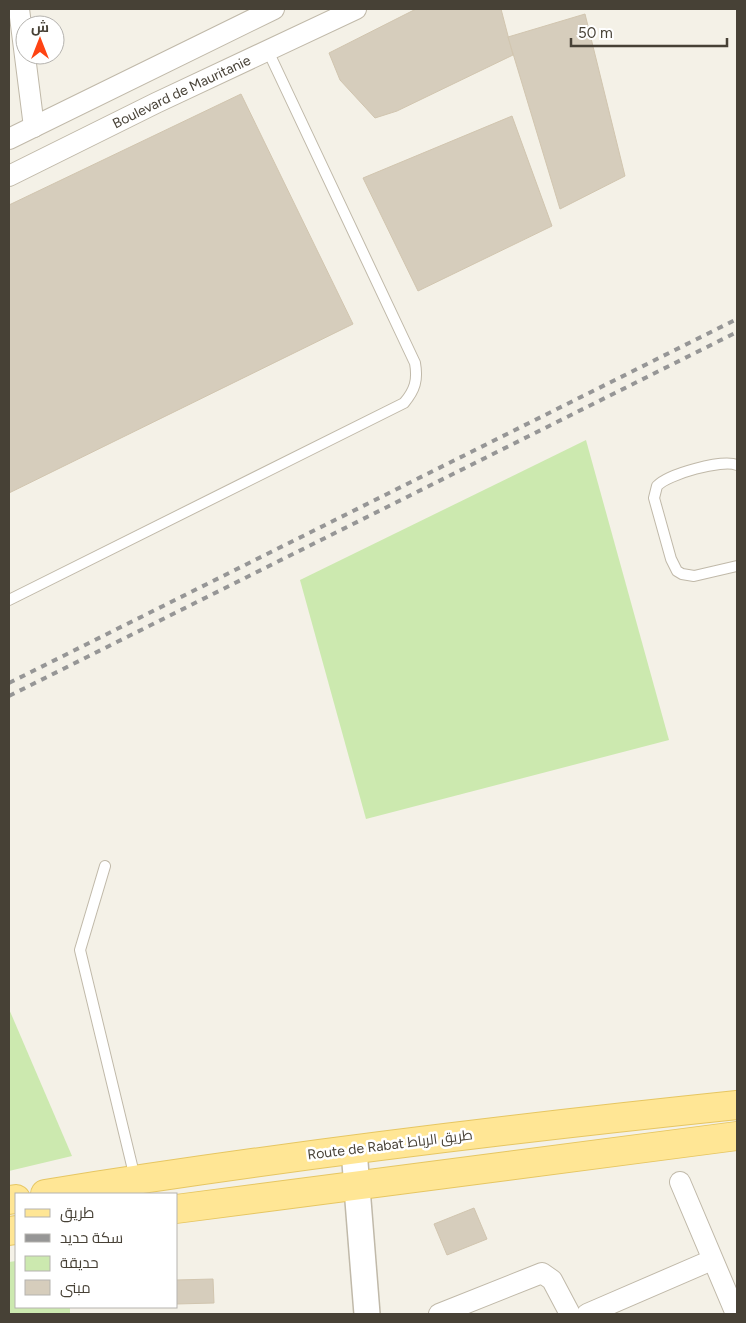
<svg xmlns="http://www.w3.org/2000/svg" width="746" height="1323" viewBox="0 0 746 1323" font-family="Figtree,Cairo,sans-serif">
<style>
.green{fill:#cce9af}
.building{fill:#d6cdbc;stroke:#d1c5af}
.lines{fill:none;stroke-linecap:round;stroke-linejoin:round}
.service-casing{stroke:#c0b9a9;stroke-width:12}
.minor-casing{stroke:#c0b9a9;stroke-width:22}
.tertiary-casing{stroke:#c0b9a9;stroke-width:28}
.primary-casing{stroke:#e6c662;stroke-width:30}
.service{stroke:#fff;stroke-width:10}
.minor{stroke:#fff;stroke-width:20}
.tertiary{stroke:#fff;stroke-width:25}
.primary{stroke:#ffe695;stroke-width:28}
.rail{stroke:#969696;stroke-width:4;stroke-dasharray:6 6;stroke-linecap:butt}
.labels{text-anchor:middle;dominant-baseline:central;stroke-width:5;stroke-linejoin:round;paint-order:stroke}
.street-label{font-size:14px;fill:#474136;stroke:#fff}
</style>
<rect width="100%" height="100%" fill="#f4f1e7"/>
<g class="green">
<polygon points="586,440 669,740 366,819 300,580"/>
<polygon points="9,1009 72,1156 9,1171"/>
<polygon points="16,1261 16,1307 70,1307 70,1314 9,1314 9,1262"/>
</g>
<g class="building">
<polygon points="416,9 501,9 513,55 397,111 375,118 340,80 329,53"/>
<polygon points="585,14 625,176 560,209 508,37"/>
<polygon points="241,94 353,324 9,493 9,205"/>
<polygon points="512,116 552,226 418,291 363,178"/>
<polygon points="474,1208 487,1239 447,1255 434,1224"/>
<polygon points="213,1279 214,1303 176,1304 176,1280"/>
</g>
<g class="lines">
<defs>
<g id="service">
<path d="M737,465c-15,-6 -69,9 -80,21l-3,12 17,61 6,12 5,3 12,2 43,-10"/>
<path d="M9,600l395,-197c11,-13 14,-23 11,-40l-147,-312"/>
<polyline points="105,866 80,950 135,1178"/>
</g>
<g id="minor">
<polyline points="19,9 34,127"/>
<polyline points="9,139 274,9"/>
<path id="s1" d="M9,176l147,-73 200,-94"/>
<polyline points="680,1182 736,1314"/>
<polyline points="439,1314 542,1273 552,1280 570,1314"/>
<polyline points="587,1314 712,1260"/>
</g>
<polyline id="tertiary" points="354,1150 367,1314"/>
<g id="primary">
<path d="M45,1194c229,-37 461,-65 692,-89"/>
<polyline points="9,1200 16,1199"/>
<polyline points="176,1209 737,1136"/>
<polyline points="9,1231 16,1230"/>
</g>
</defs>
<use href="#service" class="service-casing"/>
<use href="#minor" class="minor-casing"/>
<use href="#tertiary" class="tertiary-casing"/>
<use href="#primary" class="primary-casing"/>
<use href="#service" class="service"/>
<use href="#minor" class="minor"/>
<use href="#tertiary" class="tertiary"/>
<use href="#primary" class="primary"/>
<g class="rail">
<polyline points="9,683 737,319"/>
<polyline points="9,696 737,332"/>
</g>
</g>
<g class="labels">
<g class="street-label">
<text stroke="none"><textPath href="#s1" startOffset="192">Boulevard de Mauritanie</textPath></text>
<text transform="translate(390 1145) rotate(-7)">Route de Rabat طريق الرباط</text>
</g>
</g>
<rect width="746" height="1323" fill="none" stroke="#474136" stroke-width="20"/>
<rect x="15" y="1193" width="162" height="115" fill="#ffffff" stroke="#b5b3af"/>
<rect x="25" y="1209" width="25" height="8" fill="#ffe695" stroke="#b5b3af"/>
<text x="60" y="1218" font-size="15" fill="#474136">طريق</text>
<rect x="25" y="1234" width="25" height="8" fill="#969696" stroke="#b5b3af"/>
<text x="60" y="1243" font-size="15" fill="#474136">سكة حديد</text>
<rect x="25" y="1256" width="25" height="15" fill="#cce9af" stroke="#b5b3af"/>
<text x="60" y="1268" font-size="15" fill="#474136">حديقة</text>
<rect x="25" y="1280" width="25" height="15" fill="#d6cdbc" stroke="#b5b3af"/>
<text x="60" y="1293" font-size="15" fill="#474136">مبنى</text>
<g transform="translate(40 40)"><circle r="24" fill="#ffffff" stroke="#b5b3af"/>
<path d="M0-4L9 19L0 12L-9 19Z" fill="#fe4313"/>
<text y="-8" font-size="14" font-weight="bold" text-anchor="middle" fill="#474136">ش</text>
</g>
<path d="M571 38v8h156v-8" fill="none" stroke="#474136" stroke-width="2.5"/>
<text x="578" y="38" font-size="15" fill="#474136" stroke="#ffffff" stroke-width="4" paint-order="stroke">50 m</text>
</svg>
